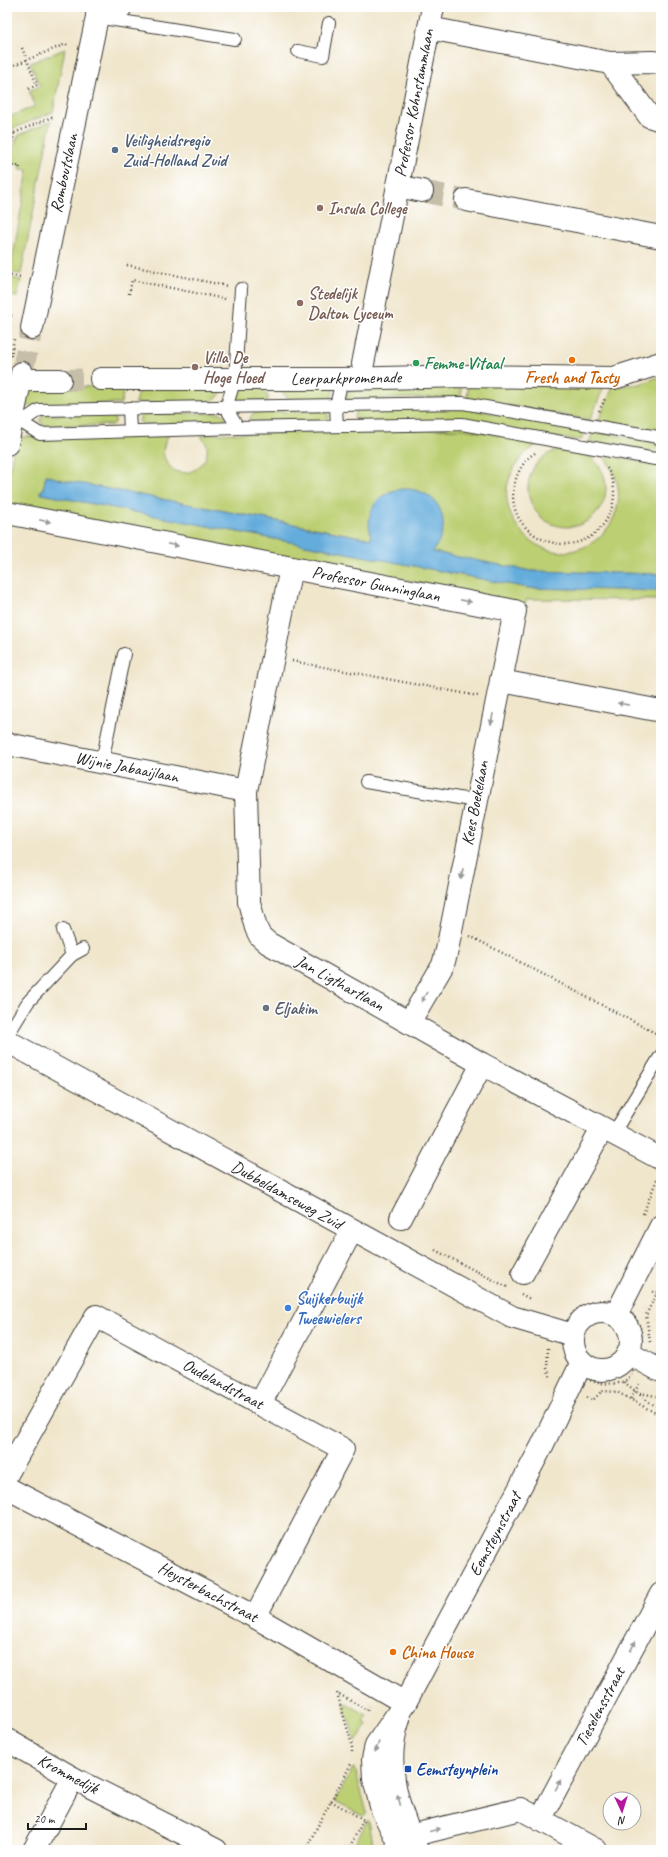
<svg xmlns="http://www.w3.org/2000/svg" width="668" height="1857" viewBox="0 0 668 1857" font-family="Caveat,sans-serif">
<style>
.green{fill:#bccf72;stroke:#6c7647}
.water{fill:#64acdb;stroke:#40647c}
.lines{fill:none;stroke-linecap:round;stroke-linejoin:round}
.street-tunnel{stroke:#c6bea9;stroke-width:22;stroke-dasharray:22 11;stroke-linecap:butt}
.lane-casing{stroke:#3c3a36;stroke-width:14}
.street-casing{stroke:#3c3a36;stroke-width:24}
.secondary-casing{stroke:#3c3a36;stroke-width:24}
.path{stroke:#3c3a36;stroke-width:2.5;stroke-dasharray:1 3;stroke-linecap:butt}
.lane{stroke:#fff;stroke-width:12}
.street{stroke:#fff;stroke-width:22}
.secondary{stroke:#fff;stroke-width:22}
.oneway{fill:#999}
.service-dot{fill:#5c6f8a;stroke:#fff;stroke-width:1.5}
.education-dot{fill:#8d6e63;stroke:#fff;stroke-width:1.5}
.food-dot{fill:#e8710a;stroke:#fff;stroke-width:1.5}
.leisure-dot{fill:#2e9e5b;stroke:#fff;stroke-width:1.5}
.worship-dot{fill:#6b7280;stroke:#fff;stroke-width:1.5}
.shop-dot{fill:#3f7fe0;stroke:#fff;stroke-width:1.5}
.transit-dot{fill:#1a4fb4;stroke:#fff;stroke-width:1.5}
.labels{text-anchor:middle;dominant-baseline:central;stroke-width:3;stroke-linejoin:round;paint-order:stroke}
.street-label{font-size:17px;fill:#1c1c1c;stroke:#fff}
.service-label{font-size:17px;font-weight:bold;fill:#4e5e75;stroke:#fff;text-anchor:start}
.education-label{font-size:17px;font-weight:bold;fill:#785e54;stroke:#fff;text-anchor:start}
.leisure-label{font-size:17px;font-weight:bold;fill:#27864d;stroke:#fff;text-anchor:start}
.food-label{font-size:17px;font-weight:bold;fill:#c56008;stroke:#fff}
.worship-label{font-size:17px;font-weight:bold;fill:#5b616d;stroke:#fff;text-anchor:start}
.shop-label{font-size:17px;font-weight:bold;fill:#366cbe;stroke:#fff;text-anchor:start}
.transit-label{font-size:17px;font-weight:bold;fill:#164399;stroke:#fff;text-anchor:start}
</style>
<rect width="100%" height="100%" fill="#fff"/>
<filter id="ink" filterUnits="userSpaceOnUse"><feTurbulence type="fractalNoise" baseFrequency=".025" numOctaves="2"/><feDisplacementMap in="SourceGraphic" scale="8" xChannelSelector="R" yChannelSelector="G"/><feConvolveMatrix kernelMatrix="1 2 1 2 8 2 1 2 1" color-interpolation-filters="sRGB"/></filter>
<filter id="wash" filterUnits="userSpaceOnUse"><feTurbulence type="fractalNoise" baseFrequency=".012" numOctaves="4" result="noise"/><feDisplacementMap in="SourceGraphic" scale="16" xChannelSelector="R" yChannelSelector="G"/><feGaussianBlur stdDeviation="0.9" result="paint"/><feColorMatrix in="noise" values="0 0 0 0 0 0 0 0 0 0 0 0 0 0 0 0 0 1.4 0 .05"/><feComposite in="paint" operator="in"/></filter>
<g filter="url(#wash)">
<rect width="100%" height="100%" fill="#f0e6cc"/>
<g class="green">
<polygon points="65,49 53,112 7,131 7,118 35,106 29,91 40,86 30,63"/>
<polygon points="51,121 21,274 10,273 28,170 20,169 21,165 12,163 16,140 19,135"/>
<polygon points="7,277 21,280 17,297 7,295"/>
<polygon points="661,376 661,433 598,421 613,387 640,384"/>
<polygon points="349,382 461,382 461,396 460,397 346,400"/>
<polygon points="468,382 602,387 603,389 590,420 467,398"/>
<polygon points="335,383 331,400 290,401 275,384"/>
<polygon points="257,384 268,396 268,401 232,402 245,385"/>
<polygon points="227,385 217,398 211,402 135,403 139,386"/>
<polygon points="125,386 121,403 21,406 24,388"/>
<polygon points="462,408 586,429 581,440 357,421 354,415 357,409"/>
<polygon points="326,411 329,417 326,421 252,422 250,418 254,412"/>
<polygon points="221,413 226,417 225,421 221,423 143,425 139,421 142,414"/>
<polygon points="111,414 115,419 115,423 112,425 44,426 40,421 43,415"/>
<path d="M463,429l78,14c-18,8 -30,25 -34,44 -2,15 3,31 13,43 48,59 135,-14 82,-75l59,10v109l-130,-3 -98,-19 -63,-20 2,7 -310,-59 -16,-5 -3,15 -3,1 2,3 486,94 133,3v9l-134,-1 -2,5 -31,-7 -487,-92v-21l9,-47 153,-2c-2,4 -5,7 -5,11 -2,7 0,12 4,18 17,25 55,-9 32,-28l8,-1v-1z"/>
<polygon points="594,431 653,442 656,444 657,448 653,453 589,442"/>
<circle cx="567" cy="488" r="39"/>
<polygon points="346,1703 367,1715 363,1721 367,1724 356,1742 344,1706"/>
<polygon points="353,1768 355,1768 367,1813 363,1816 335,1802"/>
<polygon points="367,1821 369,1821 374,1850 352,1850"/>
</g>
<path class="water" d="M46,475l16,5 309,59c0,-5 -2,-10 -2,-15 1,-50 79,-45 74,5 -1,9 -7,16 -10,23l98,19 130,3v17l-133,-3 -487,-94 -1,-3 3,-1z"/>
</g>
<g filter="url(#ink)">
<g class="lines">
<g class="street-tunnel">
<polyline points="422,191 466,200"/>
<polyline points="22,373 32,328"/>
<polyline points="60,380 101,379"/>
</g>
<defs>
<g id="lane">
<polyline points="102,18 235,39"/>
<polyline points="298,51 323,56 329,23"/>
<polyline points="129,408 130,431"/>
<polyline points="337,426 336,406 342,379 345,377"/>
<polyline points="238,428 226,408 235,379 241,289"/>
<polyline points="661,440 658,437 463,403 39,410 21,422 40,434 238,428 462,424 655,459 661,456"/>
<polyline points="102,762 124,654"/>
<polyline points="366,782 476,801"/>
<polyline points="63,930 72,955"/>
<polyline points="7,1036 28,1002 72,955 83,949"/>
<polyline points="613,1134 661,1055"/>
</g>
<g id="street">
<polyline points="97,17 121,7"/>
<polyline points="429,28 610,63 652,62 661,63"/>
<polyline points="610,63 649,116 661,120"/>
<polyline points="398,186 422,191"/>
<polyline points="466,200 661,237"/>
<polyline points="32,328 97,17 97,7"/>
<polyline points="363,364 433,7"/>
<polyline points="101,379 342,379 465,376 614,378 661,363"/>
<polyline points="21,380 60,380"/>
<polyline points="7,444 22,373"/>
<polyline points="7,513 515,611 447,950 443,965 410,1021"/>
<polyline points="291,568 246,791 249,902 256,928 260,936 268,943 482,1064 661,1159"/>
<polyline points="501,681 661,711"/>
<polyline points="7,744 246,791"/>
<polyline points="7,1041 512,1317 573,1335"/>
<polyline points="401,1218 482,1064"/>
<polyline points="523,1273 602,1129"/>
<polyline points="616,1315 661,1226"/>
<polyline points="260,1404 352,1230"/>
<polyline points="7,1474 96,1316 343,1449 255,1617"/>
<polyline points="7,1488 255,1617 405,1703"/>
<polyline points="7,1740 73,1778 216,1850"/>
<polyline points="540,1820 661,1594"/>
<polyline points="397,1839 521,1809 596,1850"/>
<polyline points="34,1850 73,1778"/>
</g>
<g id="secondary">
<circle cx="602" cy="1341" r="29"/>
<polyline points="628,1353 661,1371"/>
<path d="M399,1719c-16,45 -1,90 18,131"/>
<polyline points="402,1850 382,1810 374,1779 373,1759 376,1745 405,1703 542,1446 582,1362"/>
</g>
</defs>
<use href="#lane" class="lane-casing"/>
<use href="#street" class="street-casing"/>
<use href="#secondary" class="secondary-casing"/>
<g class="path">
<polyline points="22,48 37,85 28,89"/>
<polyline points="7,68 66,44 69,46"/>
<polyline points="7,136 52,117 55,118"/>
<polyline points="9,165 20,166 19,169"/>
<polyline points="8,166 14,133"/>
<polyline points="127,265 227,286"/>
<polyline points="7,275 22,277"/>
<polyline points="129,294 132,280 225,299"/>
<polyline points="7,315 14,316"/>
<polyline points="11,356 14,339"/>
<polyline points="599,411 605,399"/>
<path d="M535,453c-9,5 -15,15 -18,23 -24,63 70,98 94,34 5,-13 4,-32 -5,-43"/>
<polyline points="292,661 478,696"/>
<polyline points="470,936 661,1036"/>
<polyline points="643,1214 657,1179"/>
<polyline points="435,1250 507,1287"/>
<polyline points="657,1293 661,1286"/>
<polyline points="521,1294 530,1299"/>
<path d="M604,1300c35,6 46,35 32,66 -5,9 -8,16 -19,17 -62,8 -78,-77 -13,-83z"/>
<polyline points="650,1342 646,1315 657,1293 651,1291"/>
<polyline points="548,1348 547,1368 551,1378"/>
<polyline points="624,1382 649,1402 661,1409"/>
<polyline points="640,1393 661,1397"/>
<polyline points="587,1397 593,1400 602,1391 617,1392 661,1416"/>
<polyline points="631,1399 640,1382"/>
<polyline points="352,1752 352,1745 337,1693 367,1710 369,1706"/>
<polyline points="331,1801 364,1820"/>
<polyline points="305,1850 352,1762"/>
<polyline points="348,1850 363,1821"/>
</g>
<use href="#lane" class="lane"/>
<use href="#street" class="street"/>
<use href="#secondary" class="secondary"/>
</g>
<defs><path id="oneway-solid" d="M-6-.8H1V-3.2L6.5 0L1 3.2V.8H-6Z"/></defs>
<g class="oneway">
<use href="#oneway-solid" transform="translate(45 521) rotate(11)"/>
<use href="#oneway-solid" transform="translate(173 545) rotate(11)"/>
<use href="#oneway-solid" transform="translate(466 601) rotate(11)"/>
<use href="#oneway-solid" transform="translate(623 704) rotate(-169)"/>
<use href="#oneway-solid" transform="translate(492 719) rotate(101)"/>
<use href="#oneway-solid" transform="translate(462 874) rotate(101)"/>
<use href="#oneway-solid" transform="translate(424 997) rotate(120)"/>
<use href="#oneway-solid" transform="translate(633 1646) rotate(-62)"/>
<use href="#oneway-solid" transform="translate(377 1747) rotate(110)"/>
<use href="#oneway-solid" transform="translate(558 1785) rotate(-62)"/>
<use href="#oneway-solid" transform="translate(399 1800) rotate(-105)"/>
<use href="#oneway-solid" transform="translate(435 1830) rotate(-14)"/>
</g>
</g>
<circle class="service-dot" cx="115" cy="150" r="4"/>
<g class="education-dot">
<circle cx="320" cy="208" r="4"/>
<circle cx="300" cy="303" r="4"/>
<circle cx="195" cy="367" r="4"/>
</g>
<g class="food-dot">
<circle cx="572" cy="360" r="4"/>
<circle cx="393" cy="1652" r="4"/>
</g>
<circle class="leisure-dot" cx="416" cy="363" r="4"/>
<circle class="worship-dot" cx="266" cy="1008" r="4"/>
<circle class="shop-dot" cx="288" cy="1308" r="4"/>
<rect class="transit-dot" x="404" y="1765" width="8" height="8" rx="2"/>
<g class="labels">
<g class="street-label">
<text transform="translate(414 103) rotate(-79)">Professor Kohnstammlaan</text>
<text transform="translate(64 173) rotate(-78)">Romboutslaan</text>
<text transform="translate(346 378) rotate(-1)">Leerparkpromenade</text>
<text transform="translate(376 584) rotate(11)">Professor Gunninglaan</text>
<text transform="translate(127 767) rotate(11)">Wijnie Jabaaijlaan</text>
<text transform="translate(475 803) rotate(-79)">Kees Boekelaan</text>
<text transform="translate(340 983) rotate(29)">Jan Ligthartlaan</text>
<text transform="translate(287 1195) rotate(29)">Dubbeldamseweg Zuid</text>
<text transform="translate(223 1384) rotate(28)">Oudelandstraat</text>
<text transform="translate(495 1534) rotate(-62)">Eemsteynstraat</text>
<text transform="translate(208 1592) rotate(28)">Heysterbachstraat</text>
<text transform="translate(600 1707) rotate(-62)">Tieselensstraat</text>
<text transform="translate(68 1774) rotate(28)">Krommedijk</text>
</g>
<g class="service-label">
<text x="123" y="140">Veiligheidsregio<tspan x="123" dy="20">Zuid-Holland Zuid</tspan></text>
</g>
<g class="education-label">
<text x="328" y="208">Insula College</text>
<text x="308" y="293">Stedelijk<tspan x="308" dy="20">Dalton Lyceum</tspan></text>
<text x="203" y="357">Villa De<tspan x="203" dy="20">Hoge Hoed</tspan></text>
</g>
<g class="leisure-label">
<text x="424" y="363">Femme Vitaal</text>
</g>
<g class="food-label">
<text x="572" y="377">Fresh and Tasty</text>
<text x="401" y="1652" text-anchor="start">China House</text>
</g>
<g class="worship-label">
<text x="274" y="1008">Eljakim</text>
</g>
<g class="shop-label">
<text x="296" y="1298">Suijkerbuijk<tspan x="296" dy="20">Tweewielers</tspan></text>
</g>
<g class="transit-label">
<text x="416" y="1769">Eemsteynplein</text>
</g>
</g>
<rect width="668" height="1857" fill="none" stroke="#fff" stroke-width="24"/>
<g transform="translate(622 1811) rotate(176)"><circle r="19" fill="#ffffff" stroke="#a4a4a4"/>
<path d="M0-3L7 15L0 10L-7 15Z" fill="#b5179e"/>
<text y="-6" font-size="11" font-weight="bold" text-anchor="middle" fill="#1c1c1c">N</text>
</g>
<path d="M28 1823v6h58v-6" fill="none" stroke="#1c1c1c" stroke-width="2"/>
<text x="34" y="1823" font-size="12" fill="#1c1c1c" stroke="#ffffff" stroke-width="3" paint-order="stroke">20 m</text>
</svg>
